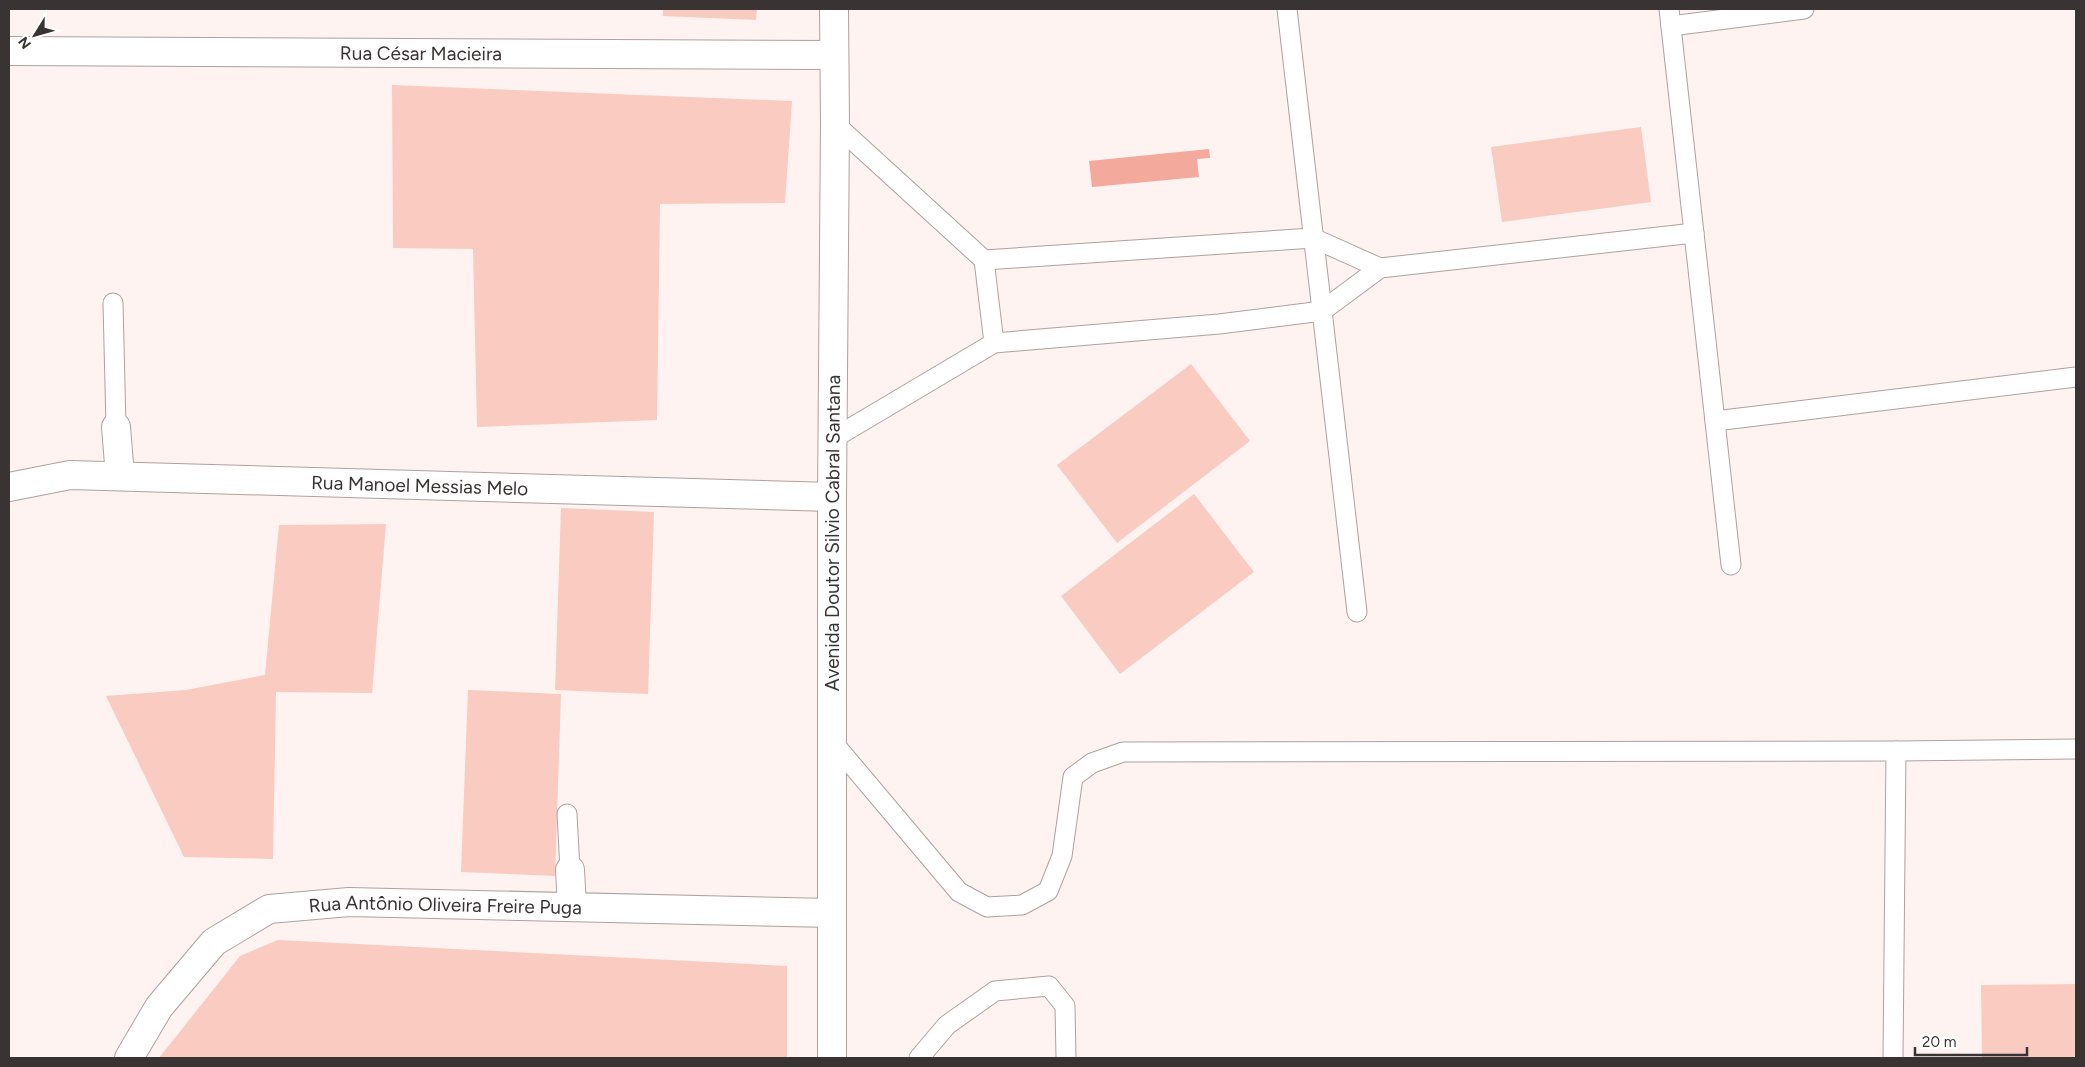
<svg xmlns="http://www.w3.org/2000/svg" width="2085" height="1067" viewBox="0 0 2085 1067" font-family="Figtree,sans-serif">
<style>
.green{fill:#f9cbc1}
.water{fill:#f3a99b}
.lines{fill:none;stroke-linecap:round;stroke-linejoin:round}
.service-casing{stroke:#aea19f;stroke-width:21}
.minor-casing{stroke:#aea19f;stroke-width:30}
.tertiary-casing{stroke:#aea19f;stroke-width:30}
.service{stroke:#fff;stroke-width:19}
.minor{stroke:#fff;stroke-width:28}
.tertiary{stroke:#fff;stroke-width:28}
.labels{text-anchor:middle;dominant-baseline:central;stroke-width:4;stroke-linejoin:round;paint-order:stroke}
.street-label{font-size:19px;fill:#393433;stroke:#fff}
</style>
<rect width="100%" height="100%" fill="#fef3f1"/>
<g class="green">
<polygon points="663,9 757,9 756,20 663,16"/>
<polygon points="392,85 792,101 785,203 660,204 657,420 477,427 473,249 393,248"/>
<polygon points="1641,127 1651,202 1502,222 1491,147"/>
<polygon points="1191,364 1250,441 1117,543 1057,465"/>
<polygon points="1194,494 1254,572 1120,674 1061,596"/>
<polygon points="561,508 654,512 648,694 555,690"/>
<polygon points="386,524 372,693 276,692 273,859 184,857 106,696 186,690 265,675 279,525"/>
<polygon points="468,690 561,694 555,876 461,872"/>
<polygon points="278,940 787,966 787,1058 159,1058 240,956"/>
<polygon points="2076,984 2076,1058 1982,1058 1981,985"/>
</g>
<polygon class="water" points="1209,149 1210,158 1197,159 1199,177 1092,187 1089,161"/>
<g class="lines">
<defs>
<g id="service">
<polyline points="1287,9 1357,612"/>
<polyline points="1669,9 1731,565"/>
<polyline points="1671,26 1804,9"/>
<polyline points="835,124 984,260 1313,238 1380,268"/>
<polyline points="984,260 994,343"/>
<polyline points="113,303 116,427"/>
<polyline points="1715,421 2076,377"/>
<polyline points="834,438 994,343 1219,324 1322,311 1380,268 1694,233"/>
<polyline points="831,740 959,892 987,907 1022,905 1048,891 1062,856 1073,777 1092,763 1123,752 1896,751 2076,749"/>
<polyline points="567,814 570,870"/>
<polyline points="919,1058 947,1025 995,991 1049,986 1065,1006 1066,1058"/>
<polyline points="1893,1058 1896,751"/>
</g>
<g id="minor">
<path id="s1" d="M9,51l824,4"/>
<polyline points="116,427 120,476"/>
<path id="s2" d="M9,487l61,-12 762,22"/>
<polyline points="570,870 572,907"/>
<path id="s3" d="M129,1058l30,-51 55,-65 55,-33 80,-7 482,11"/>
</g>
<g id="tertiary">
<path id="s4" d="M832,1058v-561l3,-373 -1,-115"/>
</g>
</defs>
<use href="#service" class="service-casing"/>
<use href="#minor" class="minor-casing"/>
<use href="#tertiary" class="tertiary-casing"/>
<use href="#service" class="service"/>
<use href="#minor" class="minor"/>
<use href="#tertiary" class="tertiary"/>
</g>
<g class="labels">
<g class="street-label">
<text stroke="none"><textPath href="#s1" startOffset="412">Rua César Macieira</textPath></text>
<text stroke="none"><textPath href="#s2" startOffset="412">Rua Manoel Messias Melo</textPath></text>
<text stroke="none"><textPath href="#s4" startOffset="525">Avenida Doutor Silvio Cabral Santana</textPath></text>
<text stroke="none"><textPath href="#s3" startOffset="385">Rua Antônio Oliveira Freire Puga</textPath></text>
</g>
</g>
<rect width="2085" height="1067" fill="none" stroke="#393433" stroke-width="20"/>
<g transform="translate(35 35) rotate(233)" stroke="#ffffff" stroke-width="4" paint-order="stroke">
<path d="M0-4L9 19L0 12L-9 19Z" fill="#393433"/>
<text y="-8" font-size="14" font-weight="bold" text-anchor="middle" fill="#393433">N</text>
</g>
<path d="M1915 1047v8h112v-8" fill="none" stroke="#393433" stroke-width="2.5"/>
<text x="1922" y="1047" font-size="15" fill="#393433" stroke="#ffffff" stroke-width="4" paint-order="stroke">20 m</text>
</svg>
